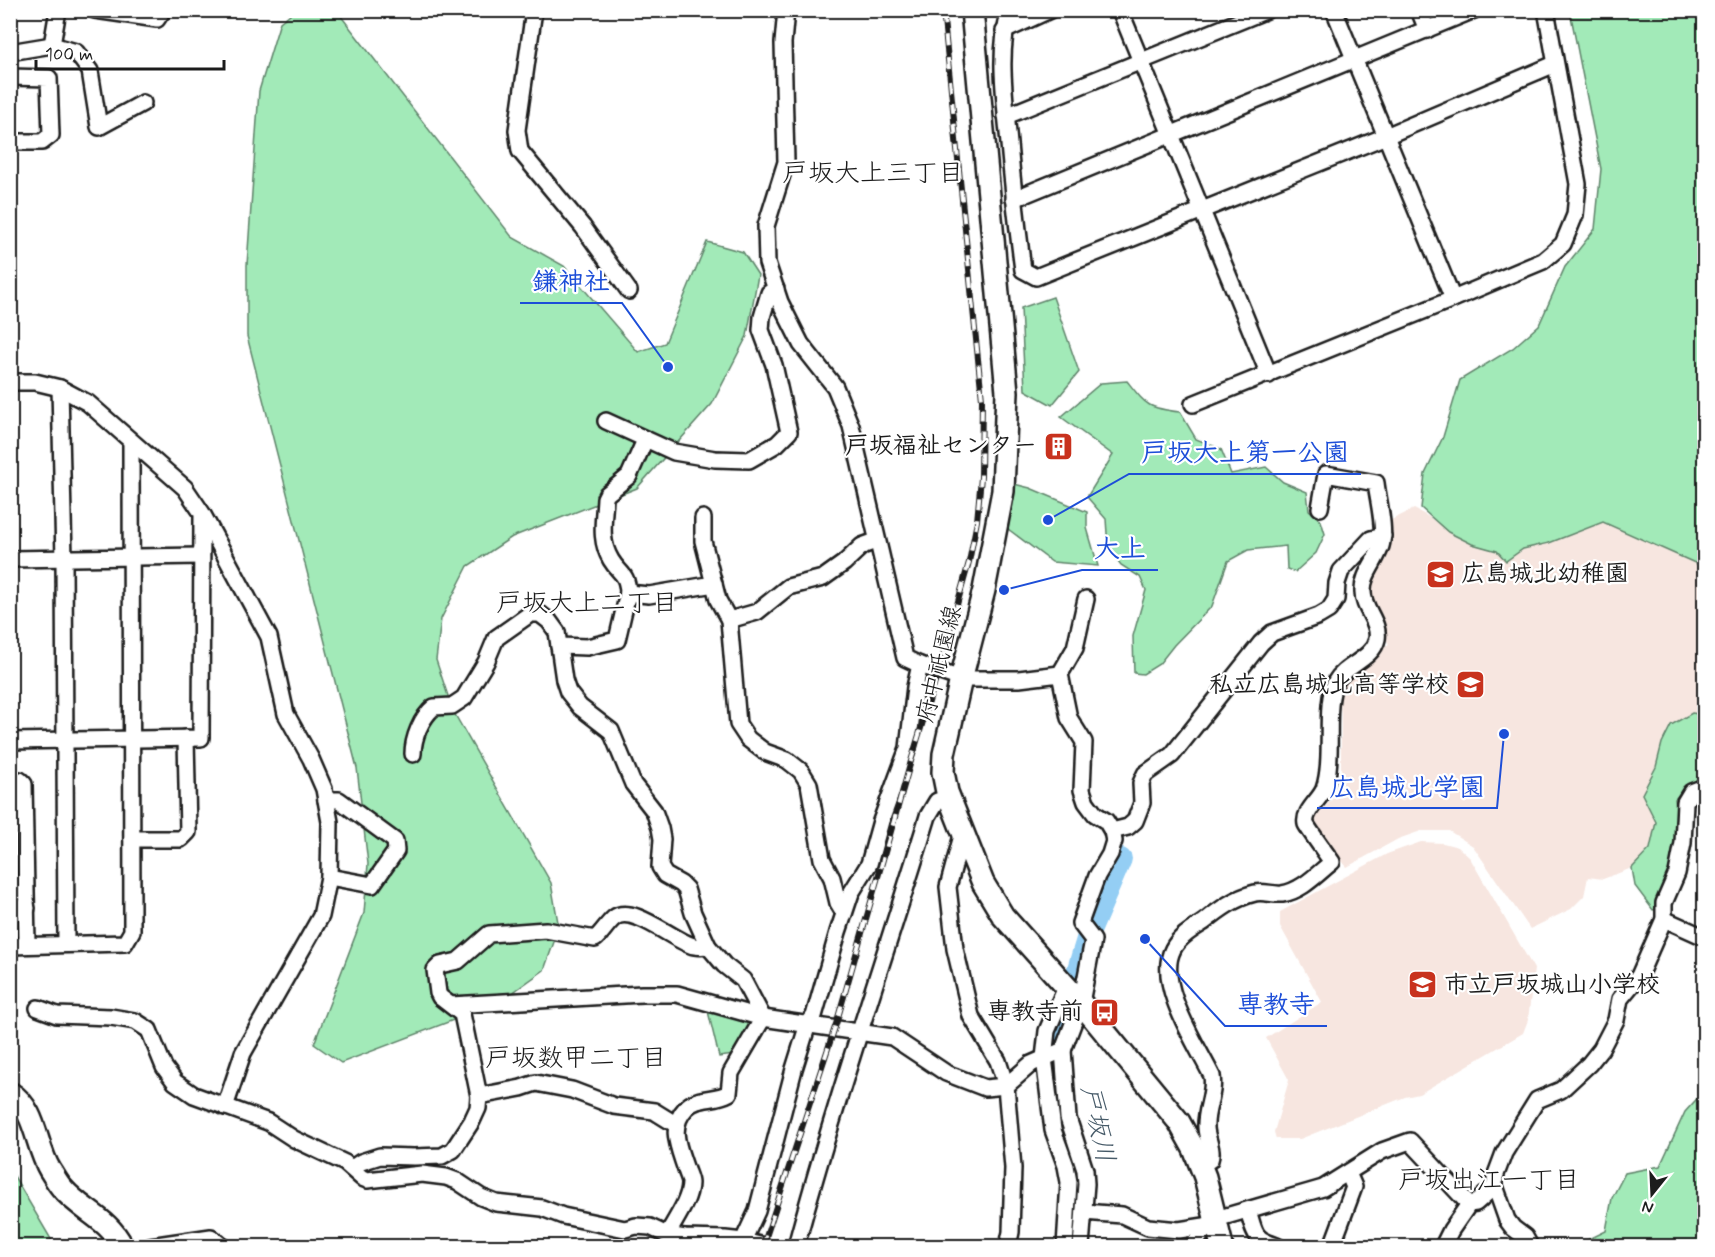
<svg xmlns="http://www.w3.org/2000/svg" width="1715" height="1257" viewBox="0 0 1715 1257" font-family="Mynerve,'Klee One',sans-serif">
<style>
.built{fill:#f7e6e0}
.green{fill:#a2eab8;stroke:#5f836a;stroke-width:1.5}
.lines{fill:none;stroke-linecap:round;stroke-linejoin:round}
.river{stroke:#94cef4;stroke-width:22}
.street-casing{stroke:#1c1c1c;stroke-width:20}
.secondary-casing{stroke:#1c1c1c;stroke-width:26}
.street{stroke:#fff;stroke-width:15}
.secondary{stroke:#fff;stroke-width:21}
.rail-casing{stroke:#1c1c1c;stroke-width:6}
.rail{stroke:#fff;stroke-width:4;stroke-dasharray:11;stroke-linecap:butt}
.labels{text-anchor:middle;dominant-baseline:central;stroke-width:4.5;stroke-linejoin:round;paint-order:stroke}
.poi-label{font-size:24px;font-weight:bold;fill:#1c1c1c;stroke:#fff;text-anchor:end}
.street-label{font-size:24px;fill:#1c1c1c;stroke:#fff}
.neighbourhood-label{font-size:26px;fill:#1c1c1c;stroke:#fff}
.water-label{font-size:26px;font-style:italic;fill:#465a68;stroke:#fff}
.leader{fill:none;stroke:#1d4ed8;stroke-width:2}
.callout-dot{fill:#1d4ed8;stroke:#fff;stroke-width:2}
.callout-label{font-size:26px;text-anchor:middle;font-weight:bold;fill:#1d4ed8;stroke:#fff;stroke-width:4.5;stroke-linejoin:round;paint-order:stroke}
</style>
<rect width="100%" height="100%" fill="#fff"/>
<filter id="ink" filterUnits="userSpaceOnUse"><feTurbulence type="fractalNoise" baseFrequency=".0167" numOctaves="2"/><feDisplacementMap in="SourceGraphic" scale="12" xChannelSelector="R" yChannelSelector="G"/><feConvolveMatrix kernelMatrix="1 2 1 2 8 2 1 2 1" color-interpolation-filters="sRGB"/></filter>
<g filter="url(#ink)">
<g class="built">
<polygon points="1414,509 1431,518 1448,532 1472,544 1497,551 1506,560 1523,549 1549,543 1603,522 1704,567 1704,715 1692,713 1662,743 1656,767 1642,794 1656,822 1650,849 1632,868 1603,879 1588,877 1584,896 1571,909 1530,929 1473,846 1449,831 1421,831 1398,839 1347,867 1310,824 1341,789 1341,714 1339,695 1344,684 1368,663 1380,648 1389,645 1370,597 1370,581 1390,544 1387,522"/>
<polygon points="1421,842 1443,843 1458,847 1470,858 1534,969 1528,1020 1523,1033 1419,1094 1405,1097 1300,1139 1276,1139 1274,1132 1289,1080 1266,1038 1322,1002 1280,926 1280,912 1387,854"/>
</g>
<g class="green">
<polygon points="294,11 337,11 512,237 564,266 638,352 665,343 707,242 743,252 758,275 747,336 712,404 637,488 512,537 468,566 441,619 436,660 453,711 551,883 559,928 544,970 498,1003 341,1063 314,1044 364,913 368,864 357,768 247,336 247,265 259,91 280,22"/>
<polygon points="1570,11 1704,11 1704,567 1603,522 1549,543 1523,549 1506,561 1497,551 1472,544 1448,532 1421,508 1425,474 1443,437 1460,380 1513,348 1539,325 1565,267 1595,229 1601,169"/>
<polygon points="1053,297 1079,372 1052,405 1025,390 1021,308"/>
<path d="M1127,381c20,25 20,27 53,31l16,27 25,10 10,25 35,-7 17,15 24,10 2,18 12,11 4,13 -9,19 -21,19 -8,-3 -1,-23 -38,4 -20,11 -16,45 -38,39 -15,19 -16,10 -9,-1 -1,-37 13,-46 -6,-13 -19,-12 -13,-17 -2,-29 -19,-22 26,-42 -52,-38 40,-34z"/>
<polygon points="1014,484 1030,488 1087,512 1087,528 1098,566 1052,562 1008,529"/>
<path d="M1692,713l12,2v64l-19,8 -10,12c6,44 -1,67 -13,109l-9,2 -18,-24 -3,-18 18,-19 6,-27 -14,-28 14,-27 6,-24 9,-18z"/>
<polygon points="707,1007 752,1019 753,1025 734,1055 719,1057"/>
<polygon points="1704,1091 1704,1246 1581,1246 1587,1240 1606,1231 1612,1198 1625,1173 1660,1166 1685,1112"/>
<polygon points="10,1171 11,1171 55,1246 11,1246"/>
</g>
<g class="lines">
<g class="river">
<polyline points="1075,979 1088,936 1121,859"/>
<polyline points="1066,1014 1056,1055 1063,1128 1079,1181 1072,1246"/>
</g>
<defs>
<g id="street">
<polyline points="95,10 157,19 163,10"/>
<polyline points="534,10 517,130 520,151 583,227 629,291"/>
<polyline points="786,10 783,43 786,162 766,226 767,263 780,302 801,344 835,387 851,426 905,658 920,665 961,679 1019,679 1060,674"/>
<path d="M1010,10c-12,41 -6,81 -2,123 4,46 9,91 15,137l13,7 350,-141 169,-72"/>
<polyline points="1120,10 1269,375"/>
<polyline points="1334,10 1453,299"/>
<polyline points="1419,10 1427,30"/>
<polyline points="1004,31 1050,10"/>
<polyline points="52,45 58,10"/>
<polyline points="10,52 52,45 76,52 90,71 99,127 143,103"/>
<polyline points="10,77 49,78 51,135 42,142 10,142"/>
<polyline points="1006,116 1267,10"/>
<polyline points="1014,199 1474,10"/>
<polyline points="10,382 35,382 60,388 88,403 185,488 202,513 269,637 286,714 311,759 324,789 330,822 329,877 321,916 243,1053 225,1107"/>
<polyline points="60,388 64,559 66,944"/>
<polyline points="1193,404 1453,299 1543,261 1563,244 1575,215 1578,184 1546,10"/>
<polyline points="606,421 674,452 715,459 749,460 777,444 789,432 774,365 761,330 762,317 769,293 776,289"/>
<polyline points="703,518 703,541 718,600 729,620 738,724 748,739 765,752 787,760 801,771 809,784 822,859 832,878 838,903 844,913"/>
<polyline points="10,559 201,556"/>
<path d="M628,593c-1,-21 -8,-18 -17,-33 -12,-20 -7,-40 -6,-62l2,-4 22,-18 16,-36"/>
<polyline points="729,620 757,612 788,587 823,578 844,563 862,546 876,541"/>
<polyline points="559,646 587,647 617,640 628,593 649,595 714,584"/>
<polyline points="10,741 201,738 202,514"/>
<path d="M413,754c0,-16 8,-36 21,-47l18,-1 12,-8 22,-36 10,-24 34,-24h10l9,7 8,11 7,48 4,12 12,15 31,24 22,53 21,27 6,17 2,11 -2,28 5,8 16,9 5,5 7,24 15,33 16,19 19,15 20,38"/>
<polyline points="10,780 20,780 24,784 27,945"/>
<polyline points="326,800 339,800 395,841 396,851 372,885 329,877"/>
<polyline points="1112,831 1128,827 1135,821 1142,803 1141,783 1145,774 1172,755 1261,643 1272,633 1319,616 1329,610 1336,599 1337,583 1341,571 1371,539 1383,536"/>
<polyline points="963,832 948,887 955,949 971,1016 998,1061 1006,1086 1013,1168 1011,1232 1008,1246"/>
<polyline points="132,839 181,839 188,832 186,738"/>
<polyline points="10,908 27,908"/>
<polyline points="1664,919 1704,937"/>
<polyline points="10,946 125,943 132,931 131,442"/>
<polyline points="451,1005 642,994 677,994 763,1018 892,1037 946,1073 985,1088 1006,1086 1031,1064 1063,1050 1081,1003 1093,940 1080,923 1097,876 1110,854 1114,841 1112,831 1106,821 1095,814 1086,802 1082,790 1084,742 1069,718 1060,674 1075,648 1086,599"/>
<polyline points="38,1008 57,1015 111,1017 135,1021 149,1030 164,1067 175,1082 194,1095 268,1122 294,1139 345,1163 362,1178 367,1180 422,1174 446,1177 457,1181 481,1197 496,1203 542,1208 563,1216 625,1229 636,1226 650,1227 667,1235 685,1238 725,1239 743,1241 764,1246"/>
<polyline points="1063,1050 1068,1118 1085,1170 1086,1184 1081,1246"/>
<polyline points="479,1096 521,1088 536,1083 572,1090 614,1106 654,1111 675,1124"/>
<path d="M1201,1164l9,-4c4,-11 -4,-22 -4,-33 -1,-18 9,-33 6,-51 -15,-31 -57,-93 -39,-127 6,-12 20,-20 31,-27 16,-13 31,-24 51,-29 9,-2 18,2 27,1 20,-3 35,-20 50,-32 -4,-6 -24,-33 -26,-38 -3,-13 14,-24 18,-35 11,-32 -1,-84 12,-108 9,-16 37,-22 41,-42 3,-17 -14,-30 -14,-47 -1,-17 13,-30 18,-46 5,-16 -3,-46 -5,-63l-50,-9 -6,34"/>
<path d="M352,1168l9,-6 19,-6 34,1 28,-1 11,-6 19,-29 6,-13 1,-12 -17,-82 -22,-17 -2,-4 -3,-23 5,-5 18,-4 31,-27 57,-4 49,9c7,-6 12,-15 19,-21 18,-15 61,24 80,28 5,1 10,0 14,0"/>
<path d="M1248,1210c7,23 5,29 29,36"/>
<polyline points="1084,1212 1122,1215 1148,1227 1179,1230 1217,1224"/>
<polyline points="1216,1219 1323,1188 1382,1151 1410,1141 1469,1204"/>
<path d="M667,1235c8,-15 23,-35 23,-52 0,-4 -3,-10 -4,-13 -7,-22 -18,-43 0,-62 11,-12 29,-7 43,-15l2,-20 32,-55"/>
<polyline points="743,1241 757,1211 794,1069 808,1024 814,1016 838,932 851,893 869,864 881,821 908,748 915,687 920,665"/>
<polyline points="150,1246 211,1237 222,1246"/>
<path d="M796,1246c39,-145 88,-286 132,-430l9,-15 12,-4"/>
<polyline points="1065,1246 1069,1182 1066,1166 1053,1130 1044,1058 1047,1031 1066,987"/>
<polyline points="1193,1246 1208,1225"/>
<polyline points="1332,1246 1354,1187 1348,1173"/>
<polyline points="1443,1246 1451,1230 1469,1204 1476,1203 1495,1186"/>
<polyline points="1530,1246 1525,1237 1513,1228 1507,1220 1495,1186 1495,1177 1504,1153 1537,1100 1561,1090 1589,1064 1601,1049 1616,1020 1620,999 1639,976 1664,919 1664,903 1677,873 1683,843 1685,802 1691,792 1704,787"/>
</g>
<g id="secondary">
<polyline points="972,10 1007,392 1003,491 984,590 961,679 944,754 943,772 947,792 983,883 1003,916 1081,1003 1179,1122 1194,1149 1205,1177 1222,1246"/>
<path d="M10,1093c27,17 25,53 40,77 4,6 8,14 13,19 19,22 45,29 59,57"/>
</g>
</defs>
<use href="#street" class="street-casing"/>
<use href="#secondary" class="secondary-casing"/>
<use href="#street" class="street"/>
<use href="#secondary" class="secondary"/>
<defs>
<polyline id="rail" points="763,1246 837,1021 911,761 939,669 969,562 977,521 981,477 982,399 943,10"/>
</defs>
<use href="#rail" class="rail-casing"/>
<use href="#rail" class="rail"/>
</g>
</g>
<defs>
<symbol id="building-square" viewBox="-11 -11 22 22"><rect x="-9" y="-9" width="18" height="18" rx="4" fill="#c8321e" stroke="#fff"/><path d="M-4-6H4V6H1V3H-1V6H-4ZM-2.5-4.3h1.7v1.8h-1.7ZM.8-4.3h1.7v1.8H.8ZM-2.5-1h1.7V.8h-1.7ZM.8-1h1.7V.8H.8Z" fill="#fff"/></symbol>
<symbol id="school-square" viewBox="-11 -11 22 22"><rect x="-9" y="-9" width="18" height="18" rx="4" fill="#c8321e" stroke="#fff"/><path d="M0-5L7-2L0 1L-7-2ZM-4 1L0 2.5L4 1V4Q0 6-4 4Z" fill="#fff"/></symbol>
<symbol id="bus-square" viewBox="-11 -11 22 22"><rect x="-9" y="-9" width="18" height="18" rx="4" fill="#c8321e" stroke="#fff"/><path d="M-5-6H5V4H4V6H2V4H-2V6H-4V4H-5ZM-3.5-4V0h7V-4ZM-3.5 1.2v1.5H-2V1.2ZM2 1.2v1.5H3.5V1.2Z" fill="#fff"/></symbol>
</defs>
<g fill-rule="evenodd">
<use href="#building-square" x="1042" y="430" width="33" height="33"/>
<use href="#school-square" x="1424" y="558" width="33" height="33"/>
<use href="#school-square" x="1454" y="668" width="33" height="33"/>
<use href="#school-square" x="1406" y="968" width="33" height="33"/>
<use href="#bus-square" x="1088" y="996" width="33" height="33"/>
</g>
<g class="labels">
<g class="poi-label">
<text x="1037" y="446">戸坂福祉センター</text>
<text x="1461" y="574" text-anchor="start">広島城北幼稚園</text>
<text x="1449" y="685">私立広島城北高等学校</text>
<text x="1444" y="985" text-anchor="start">市立戸坂城山小学校</text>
<text x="1083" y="1012">専教寺前</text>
</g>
<g class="street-label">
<text transform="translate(940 664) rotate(-76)">府中祇園線</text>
</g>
<g class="neighbourhood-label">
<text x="873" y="174">戸坂大上三丁目</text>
<text x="587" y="604">戸坂大上二丁目</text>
<text x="576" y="1059">戸坂数甲二丁目</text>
<text x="1489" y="1181">戸坂出江一丁目</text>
</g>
<g class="water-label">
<text transform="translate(1097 1124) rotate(78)">戸坂川</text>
</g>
</g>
<path class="leader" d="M668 367L622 303H520M1048 520L1129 474H1361M1004 590L1082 570H1158M1504 734L1497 808H1317M1145 939L1225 1026H1327"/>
<g class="callout-dot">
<circle cx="668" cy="367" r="6"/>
<circle cx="1048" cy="520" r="6"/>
<circle cx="1004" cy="590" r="6"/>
<circle cx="1504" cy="734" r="6"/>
<circle cx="1145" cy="939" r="6"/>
</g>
<g class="callout-label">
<text x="571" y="290">鎌神社</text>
<text x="1245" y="461">戸坂大上第一公園</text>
<text x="1120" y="557">大上</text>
<text x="1407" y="796">広島城北学園</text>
<text x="1276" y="1013">専教寺</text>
</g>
<rect width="1715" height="1257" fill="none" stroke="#fff" stroke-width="36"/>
<rect x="18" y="18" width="1679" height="1221" fill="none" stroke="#1c1c1c" stroke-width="2" filter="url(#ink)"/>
<g transform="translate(1652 1194) rotate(198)" stroke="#ffffff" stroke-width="4.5" paint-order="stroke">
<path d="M0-4.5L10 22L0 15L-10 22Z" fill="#1c1c1c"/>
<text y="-9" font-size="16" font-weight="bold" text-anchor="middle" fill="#1c1c1c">N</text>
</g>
<path d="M36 60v9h188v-9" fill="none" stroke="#1c1c1c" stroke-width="3"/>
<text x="45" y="60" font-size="18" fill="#1c1c1c" stroke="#ffffff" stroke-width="4.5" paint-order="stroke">100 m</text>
</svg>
